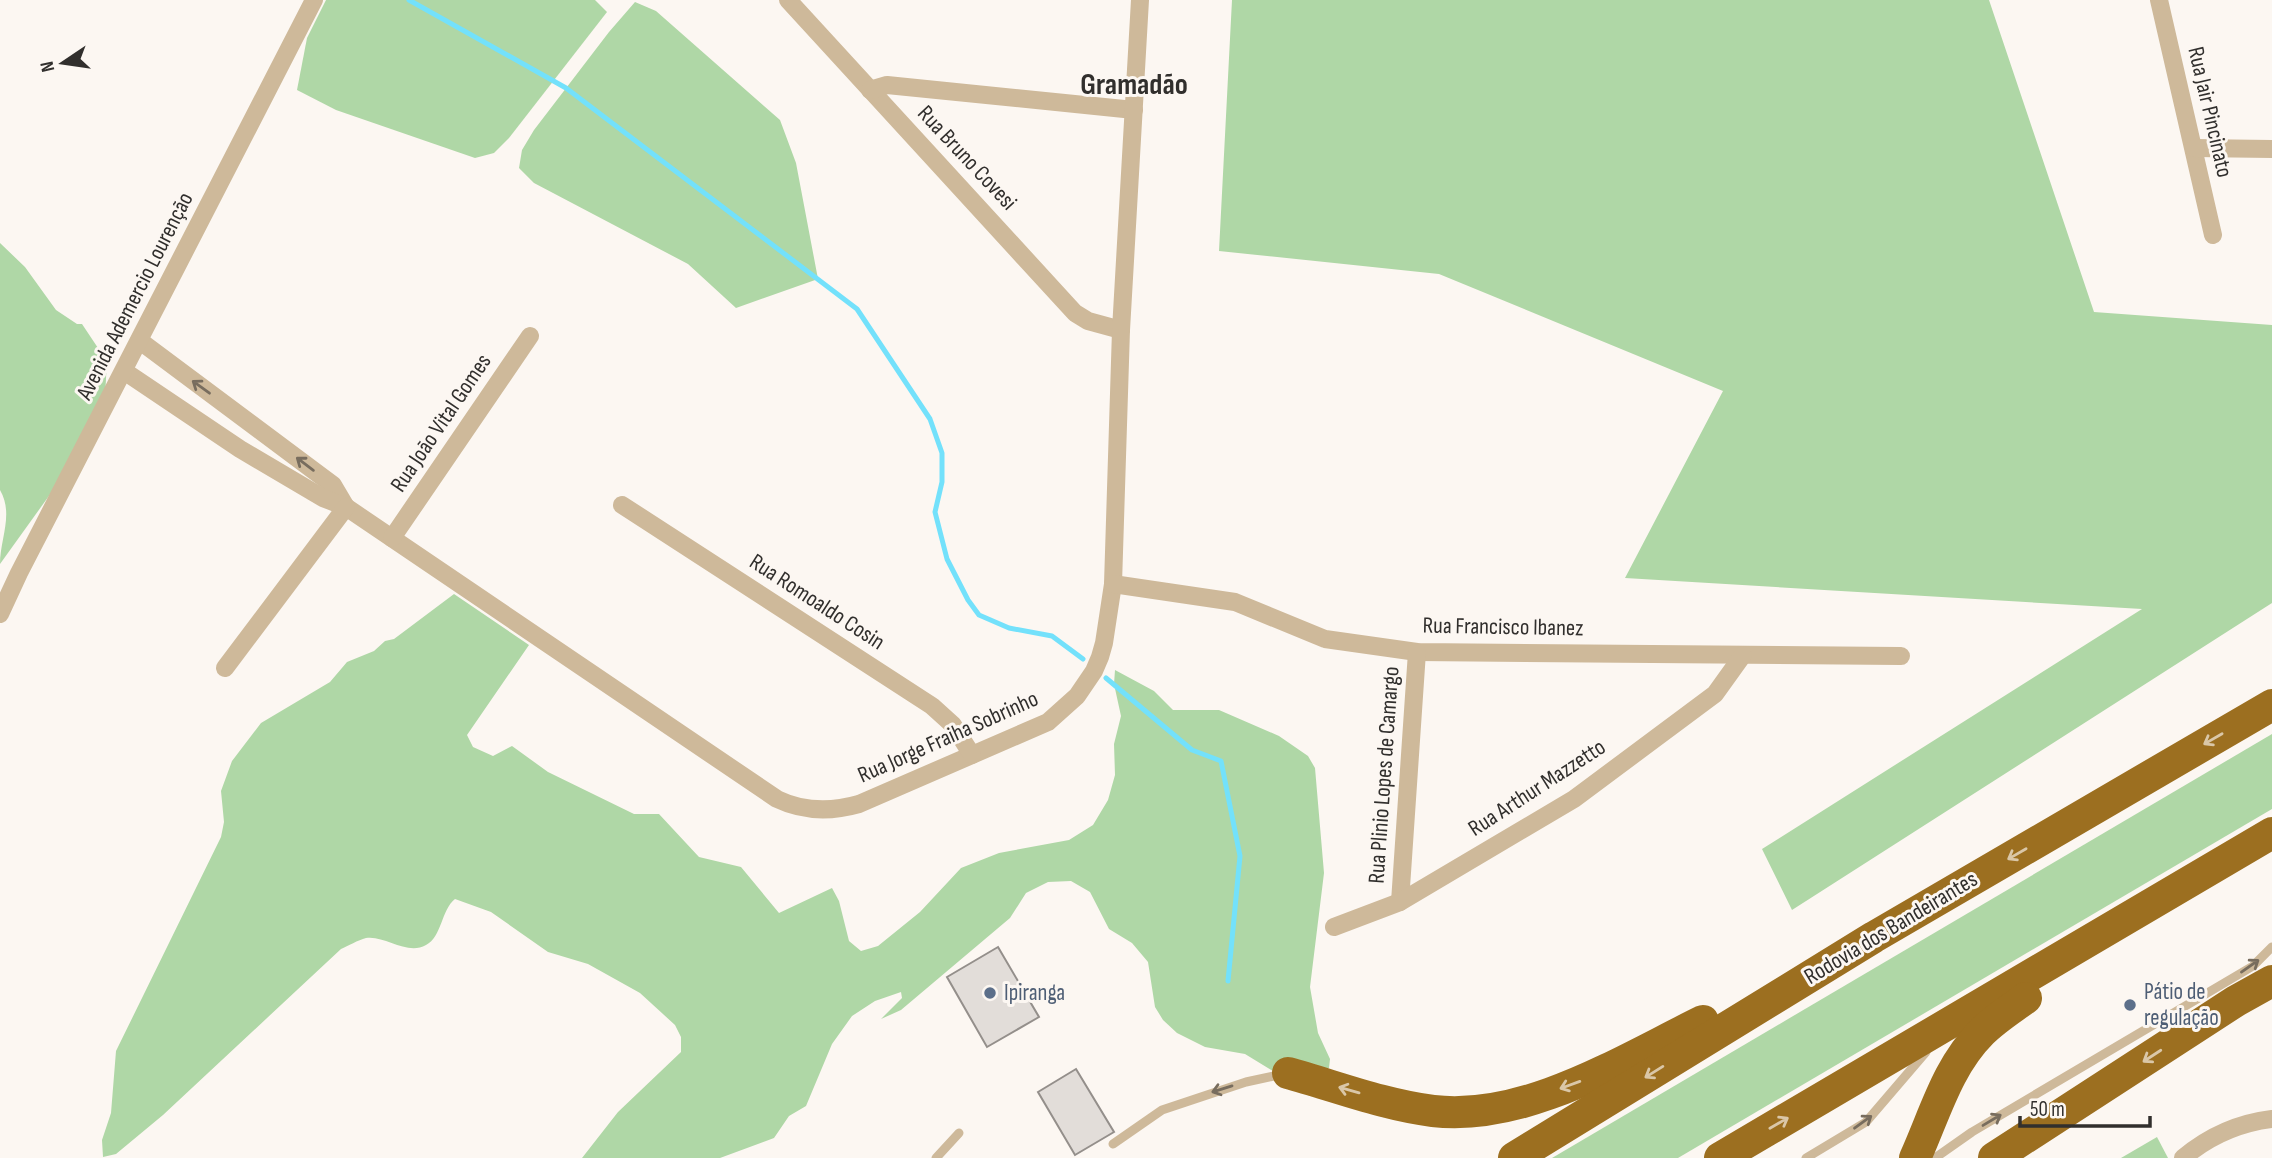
<svg xmlns="http://www.w3.org/2000/svg" width="2272" height="1158" viewBox="0 0 2272 1158" font-family="'Sofia Sans Condensed',sans-serif">
<style>
.green{fill:#afd7a6}
.lines{fill:none;stroke-linecap:round;stroke-linejoin:round}
.stream{stroke:#73e1fb;stroke-width:5}
.building{fill:#e2ddd9;stroke:#948f8b;stroke-width:2}
.service{stroke:#ceb99a;stroke-width:9}
.minor{stroke:#ceb99a;stroke-width:18}
.motorway{stroke:#9c6f20;stroke-width:32}
.oneway{stroke:#786d5e}
.oneway2{stroke:#dac7a8}
.service-dot{fill:#5c6f8a;stroke:#fcf7f2;stroke-width:2.5}
.labels{text-anchor:middle;dominant-baseline:central;stroke-width:6;stroke-linejoin:round;paint-order:stroke}
.street-label{font-size:23px;fill:#312f2d;stroke:#fcf7f2}
.service-label{font-size:23px;fill:#4e5e75;stroke:#fcf7f2;text-anchor:start}
.district-label{font-size:30px;font-weight:bold;fill:#312f2d;stroke:#fcf7f2}
</style>
<rect width="100%" height="100%" fill="#fcf7f2"/>
<g class="green">
<polygon points="326,0 595,0 607,12 509,138 494,153 475,158 336,110 297,90 307,38"/>
<polygon points="1232,0 1989,0 2094,312 2272,325 2272,603 1792,910 1762,849 2142,609 1625,578 1723,391 1439,274 1219,251"/>
<polygon points="635,2 656,11 780,120 796,163 818,279 736,308 688,264 534,183 519,168 522,150 534,130 609,32"/>
<path d="M0,243l25,24 31,43 21,14h5l20,30 5,4 -2,41 -13,37 -92,128c0,-25 14,-50 0,-74z"/>
<path d="M454,594l75,51 -62,90 6,12 20,9 19,-10 36,26 86,42h25l40,43 42,10 38,46 53,-25 7,13 10,40 12,10 17,-5 42,-34 41,-44 38,-15 70,-13 24,-15 15,-25 7,-25 -1,-31 7,-28 -7,-32 1,-14 39,21 19,19h46l60,26 29,20 7,12 9,105 -14,114 8,46 12,26 -1,9 -9,3h-47l-28,-17 -40,-7 -28,-14 -14,-13 -8,-13 -7,-45 -16,-19 -23,-14 -19,-37 -19,-11 -23,1 -22,11 -16,25 -109,92 -20,9 21,-21 -1,-6 -26,9 -23,15 -20,28 -26,62 -17,10 -15,22 -54,20h-138l36,-46 63,-60v-15l-6,-12 -35,-32 -52,-29 -40,-12 -57,-40 -36,-13c-14,11 -13,38 -29,46 -19,11 -41,-10 -60,-7 -8,2 -18,8 -25,11l-178,166 -47,39 -13,3 -1,-17 9,-27 5,-62 105,-214 3,-15 -3,-31 11,-30 29,-38 69,-41 17,-20 27,-11 11,-10 9,-2z"/>
<polygon points="2272,734 2272,809 1678,1158 1552,1158"/>
<polygon points="2157,1137 2168,1158 2121,1158"/>
</g>
<g class="lines">
<g class="stream">
<polyline points="409,0 566,88 857,309 930,419 942,453 942,482 935,512 947,559 968,600 979,615 1009,628 1052,636 1083,659"/>
<polyline points="1106,678 1192,750 1221,761 1240,856 1228,981"/>
</g>
</g>
<g class="building">
<polygon points="998,947 1039,1017 987,1047 947,977"/>
<polygon points="1076,1069 1114,1132 1075,1155 1038,1092"/>
</g>
<g class="lines">
<g class="service">
<polyline points="1113,1144 1162,1110 1246,1082 1283,1074"/>
<polyline points="936,1158 959,1133"/>
<polyline points="1806,1158 1866,1122 1926,1052"/>
<polyline points="1935,1158 1972,1132 2253,966 2272,947"/>
</g>
<g class="minor">
<polyline points="788,0 1075,313 1088,321 1121,330"/>
<polyline points="2159,0 2213,235"/>
<polyline points="870,90 887,85 1134,110"/>
<polyline points="2194,148 2272,149"/>
<polyline points="140,341 333,485 346,507"/>
<path d="M124,371l116,78 83,49 23,9 431,292c27,13 54,13 82,5l189,-82 29,-26 17,-25 6,-14 4,-14 9,-59 8,-254 19,-330"/>
<polyline points="622,505 932,706 953,725 972,755"/>
<polyline points="392,538 530,336"/>
<polyline points="1113,584 1235,602 1325,639 1417,652 1901,656"/>
<polyline points="0,614 19,573 314,0"/>
<polyline points="225,668 346,507"/>
<polyline points="1400,902 1417,652"/>
<polyline points="1334,927 1400,902 1574,799 1715,694 1743,655"/>
<path d="M2183,1158c25,-21 56,-35 89,-39"/>
</g>
<g class="motorway">
<path d="M1288,1073c47,13 96,32 145,38 92,11 190,-51 270,-90"/>
<polyline points="1514,1158 1874,937 2272,705"/>
<polyline points="1720,1158 2272,833"/>
<path d="M1915,1158c20,-44 32,-91 67,-126 13,-13 29,-23 44,-34"/>
<polyline points="1994,1158 2236,1001 2272,981"/>
</g>
</g>
<defs><path id="oneway-shaft" d="M-6 0H5M1.5-3L5.5 0L1.5 3" fill="none" stroke-width="1.6" stroke-linecap="round" stroke-linejoin="round" transform="scale(1.75)"/></defs>
<g class="oneway">
<use href="#oneway-shaft" transform="translate(201 387) rotate(-144)"/>
<use href="#oneway-shaft" transform="translate(305 464) rotate(-143)"/>
<use href="#oneway-shaft" transform="translate(2250 966) rotate(-35)"/>
<use href="#oneway-shaft" transform="translate(1222 1089) rotate(163)"/>
<use href="#oneway-shaft" transform="translate(1992 1120) rotate(-31)"/>
<use href="#oneway-shaft" transform="translate(1863 1122) rotate(-36)"/>
</g>
<g class="oneway2">
<use href="#oneway-shaft" transform="translate(2213 739) rotate(150)"/>
<use href="#oneway-shaft" transform="translate(2017 854) rotate(150)"/>
<use href="#oneway-shaft" transform="translate(2152 1056) rotate(147)"/>
<use href="#oneway-shaft" transform="translate(1654 1072) rotate(148)"/>
<use href="#oneway-shaft" transform="translate(1570 1085) rotate(160)"/>
<use href="#oneway-shaft" transform="translate(1349 1090) rotate(-164)"/>
<use href="#oneway-shaft" transform="translate(1779 1123) rotate(-30)"/>
</g>
<g class="service-dot">
<circle cx="990" cy="993" r="7"/>
<circle cx="2130" cy="1005" r="7"/>
</g>
<g class="labels">
<g class="street-label">
<text transform="translate(2210 112) rotate(77)">Rua Jair Pincinato</text>
<text transform="translate(967 158) rotate(47)">Rua Bruno Covesi</text>
<text transform="translate(135 296) rotate(-63)">Avenida Ademercio Lourenção</text>
<text transform="translate(441 423) rotate(-56)">Rua João Vital Gomes</text>
<text transform="translate(817 602) rotate(33)">Rua Romoaldo Cosin</text>
<text transform="translate(1503 627) rotate(1)">Rua Francisco Ibanez</text>
<text transform="translate(948 737) rotate(-24)">Rua Jorge Fraiha Sobrinho</text>
<text transform="translate(1384 775) rotate(-86)">Rua Plinio Lopes de Camargo</text>
<text transform="translate(1537 788) rotate(-33)">Rua Arthur Mazzetto</text>
<text transform="translate(1891 928) rotate(-31)">Rodovia dos Bandeirantes</text>
</g>
<g class="service-label">
<text x="2144" y="992">Pátio de<tspan x="2144" dy="26">regulação</tspan></text>
<text x="1004" y="993">Ipiranga</text>
</g>
<g class="district-label">
<text x="1134" y="85">Gramadão</text>
</g>
</g>
<g transform="translate(63 63) rotate(257)" stroke="#fcf7f2" stroke-width="5" paint-order="stroke">
<path d="M0-5L12 26L0 18L-12 26Z" fill="#312f2d"/>
<text y="-10" font-size="19" font-weight="bold" text-anchor="middle" fill="#312f2d">N</text>
</g>
<path d="M2020 1116v10h130v-10" fill="none" stroke="#312f2d" stroke-width="3.5"/>
<text x="2030" y="1116" font-size="21" fill="#312f2d" stroke="#fcf7f2" stroke-width="5" paint-order="stroke">50 m</text>
</svg>
